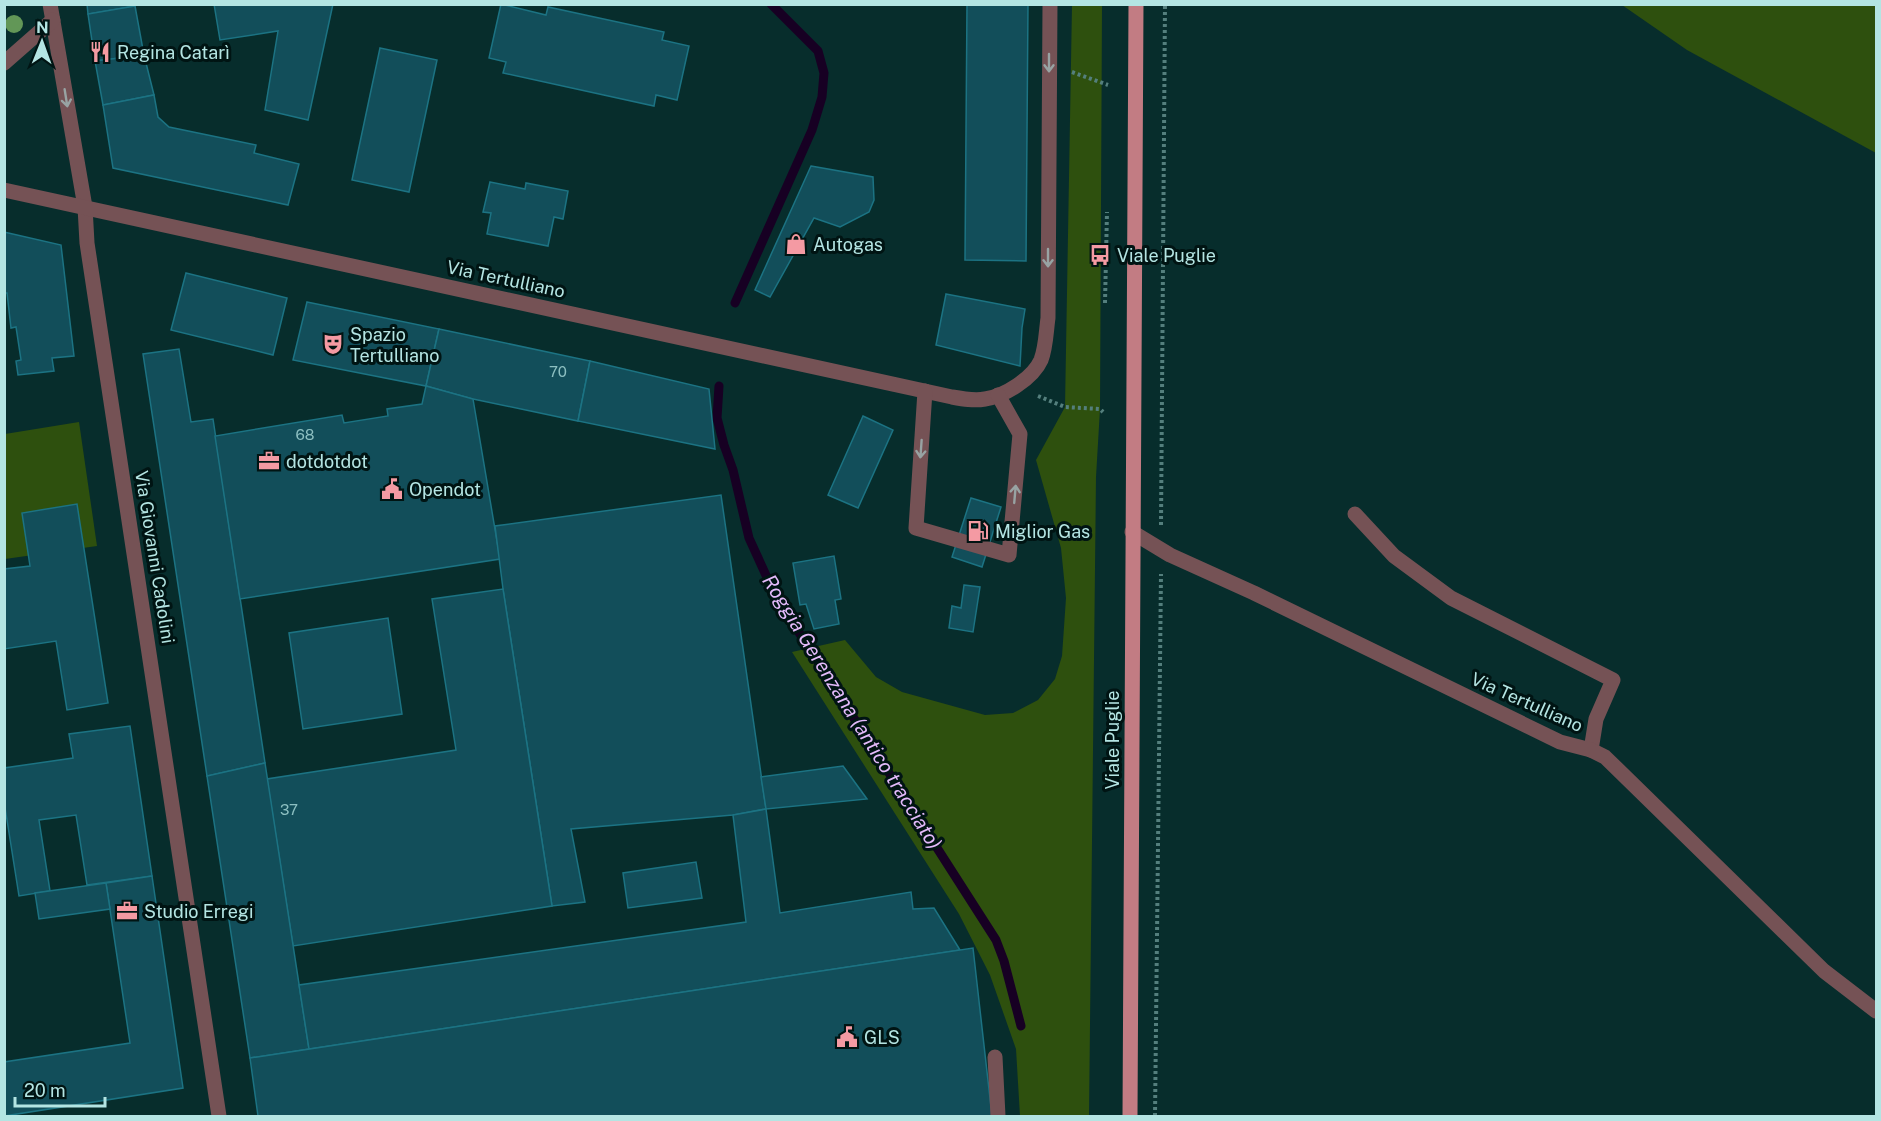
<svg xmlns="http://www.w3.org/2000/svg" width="1881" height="1121" viewBox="0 0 1881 1121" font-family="'Public Sans',sans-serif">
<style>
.green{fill:#2e500e}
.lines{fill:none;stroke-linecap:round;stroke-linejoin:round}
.stream{stroke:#170023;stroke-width:9}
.building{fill:#124e5a;stroke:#1c7383;stroke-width:1.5}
.path{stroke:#547f7d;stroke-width:4;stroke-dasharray:3 3;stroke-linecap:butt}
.minor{stroke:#755255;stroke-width:15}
.major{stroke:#c27c83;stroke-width:15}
.tree{fill:#629757}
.oneway{stroke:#98a3a3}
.labels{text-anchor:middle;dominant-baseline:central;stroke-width:6;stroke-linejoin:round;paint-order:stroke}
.number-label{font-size:15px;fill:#8cbfc1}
.poi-label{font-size:18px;fill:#b4e5e3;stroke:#001413;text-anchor:start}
.street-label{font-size:18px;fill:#b4e5e3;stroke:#001413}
.water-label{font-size:20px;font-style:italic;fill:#e3bafa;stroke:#001413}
</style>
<rect width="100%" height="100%" fill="#072d2c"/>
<g class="green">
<polygon points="1072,5 1102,5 1100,409 1096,477 1089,1116 1020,1116 1016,1049 990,975 959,914 792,652 845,640 876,677 902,692 985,715 1013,713 1038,700 1055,679 1062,656 1066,598 1061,548 1036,460 1065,407"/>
<polygon points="1622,5 1876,5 1876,153 1687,50"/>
<polygon points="79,422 97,546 5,559 5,434"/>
</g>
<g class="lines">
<g class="stream">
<polyline points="735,303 812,130 822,97 824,73 818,51 771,4"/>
<polyline points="719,386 717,418 724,445 733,470 749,538 775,595 996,940 1004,961 1021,1026"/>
</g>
</g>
<g class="building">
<polygon points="87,4 135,4 135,6 88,14"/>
<polygon points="214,4 333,4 308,120 265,110 278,31 220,40"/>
<polygon points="501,4 546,15 548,7 664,32 662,40 689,46 677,100 656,95 654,106 503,73 506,62 489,58"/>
<polygon points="967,4 1028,4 1026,261 965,260"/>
<polygon points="135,6 144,55 95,61 88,14"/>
<polygon points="380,48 437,60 409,192 352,180"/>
<polygon points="144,55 154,95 103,105 95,61"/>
<polygon points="154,95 158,117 169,127 256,145 254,153 299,164 288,205 113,168 103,105"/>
<polygon points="811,166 873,177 874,200 869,212 840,227 814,218 770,297 755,290"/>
<polygon points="490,182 525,189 526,183 568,191 563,219 554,217 548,246 487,234 491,213 483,212"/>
<polygon points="4,232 61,245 74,356 52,358 54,371 18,375 16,361 21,360 16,327 11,328 7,293 4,293"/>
<polygon points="186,273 287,298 273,355 171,330"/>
<polygon points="946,294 1025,309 1022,328 1020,366 936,345"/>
<polygon points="307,302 439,329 426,386 293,360"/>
<polygon points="439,329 590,361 578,421 473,399 426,386"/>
<polygon points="179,349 191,422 213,419 265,763 207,776 143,354"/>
<polygon points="590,361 709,389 715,449 578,421"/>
<polygon points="426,386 473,399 500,559 240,599 215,436 342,415 344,423 388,416 387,409 422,404"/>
<polygon points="863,416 893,430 858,508 828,495"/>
<polygon points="721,495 766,809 733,815 571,829 585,902 552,906 503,589 495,526"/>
<polygon points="971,498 1001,507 982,567 952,557"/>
<polygon points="77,504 108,703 67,710 56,641 4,649 4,569 30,566 22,513"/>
<polygon points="834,556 841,599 835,600 839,624 814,629 806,604 800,605 793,563"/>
<polygon points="964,585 980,587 973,632 949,628 952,606 961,608"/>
<polygon points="503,589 552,906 293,946 267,779 456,750 432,599"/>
<polygon points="388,618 402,714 303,729 289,633"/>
<polygon points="130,726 152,876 87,885 76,815 39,820 50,891 19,896 4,801 4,768 73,758 69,734"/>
<polygon points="265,763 309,1049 250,1058 207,776"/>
<polygon points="843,766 867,799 766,809 761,777"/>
<polygon points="766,809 780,913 911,892 913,909 934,908 960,950 309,1049 299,985 746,922 733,815"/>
<polygon points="696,862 702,898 628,908 623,873"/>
<polygon points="152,876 183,1088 4,1116 4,1062 130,1043 106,883"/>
<polygon points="106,883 110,909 39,919 35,893"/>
<polygon points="973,948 992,1116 258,1116 250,1058"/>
</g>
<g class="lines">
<g class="path">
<polyline points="1072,72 1108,85"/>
<polyline points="1105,303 1107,212"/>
<polyline points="1038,396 1065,407 1100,409 1103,412"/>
<polyline points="1161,525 1165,4"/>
<polyline points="1155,1116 1161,574"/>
</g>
<g class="minor">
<polyline points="50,4 85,207 87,243 219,1116"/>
<polyline points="4,63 53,20"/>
<path d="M4,190l948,207c11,2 22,4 33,2 20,-3 48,-21 56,-39 5,-13 5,-28 7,-42l2,-314"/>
<polyline points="925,391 916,528 1009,555 1020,434 998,395"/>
<polyline points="1355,514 1394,556 1451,598 1613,680 1596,719 1591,750"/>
<polyline points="1132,532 1170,555 1254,593 1560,742 1591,750 1605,757 1824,971 1876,1011"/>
<polyline points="995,1057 998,1116"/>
</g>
<polyline class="major" points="1130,1116 1136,4"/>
</g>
<circle class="tree" cx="14" cy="24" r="9"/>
<defs><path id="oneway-shaft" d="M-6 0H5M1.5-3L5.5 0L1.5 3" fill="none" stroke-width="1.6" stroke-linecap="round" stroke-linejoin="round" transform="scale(1.5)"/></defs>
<g class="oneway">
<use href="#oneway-shaft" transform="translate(1049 63) rotate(90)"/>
<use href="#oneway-shaft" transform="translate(66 98) rotate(81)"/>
<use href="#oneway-shaft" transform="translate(1048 258) rotate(90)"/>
<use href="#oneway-shaft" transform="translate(921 449) rotate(94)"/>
<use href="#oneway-shaft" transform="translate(1015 494) rotate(-85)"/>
</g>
<defs>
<symbol id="restaurant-bare" viewBox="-9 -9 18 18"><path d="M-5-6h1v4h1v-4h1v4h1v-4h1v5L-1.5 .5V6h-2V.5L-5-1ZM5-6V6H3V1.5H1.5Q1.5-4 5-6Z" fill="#f49aa3" stroke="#001413" stroke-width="2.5" paint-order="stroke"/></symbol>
<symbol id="shop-bare" viewBox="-9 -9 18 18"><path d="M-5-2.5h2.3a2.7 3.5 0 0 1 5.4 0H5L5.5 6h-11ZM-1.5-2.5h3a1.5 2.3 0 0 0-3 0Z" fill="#f49aa3" stroke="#001413" stroke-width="2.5" paint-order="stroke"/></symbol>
<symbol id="bus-bare" viewBox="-9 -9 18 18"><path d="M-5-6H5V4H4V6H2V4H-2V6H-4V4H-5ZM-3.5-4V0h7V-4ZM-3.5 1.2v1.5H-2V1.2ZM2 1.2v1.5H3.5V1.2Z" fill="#f49aa3" stroke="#001413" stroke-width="2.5" paint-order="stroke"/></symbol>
<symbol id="theatre-bare" viewBox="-9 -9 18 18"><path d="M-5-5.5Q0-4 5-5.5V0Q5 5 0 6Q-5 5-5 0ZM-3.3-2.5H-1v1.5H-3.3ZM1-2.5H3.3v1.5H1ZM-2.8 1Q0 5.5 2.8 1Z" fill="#f49aa3" stroke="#001413" stroke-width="2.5" paint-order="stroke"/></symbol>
<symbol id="office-bare" viewBox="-9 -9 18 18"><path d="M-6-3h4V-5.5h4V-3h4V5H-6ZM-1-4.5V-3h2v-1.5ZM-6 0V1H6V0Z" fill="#f49aa3" stroke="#001413" stroke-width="2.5" paint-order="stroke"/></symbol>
<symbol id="civic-bare" viewBox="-9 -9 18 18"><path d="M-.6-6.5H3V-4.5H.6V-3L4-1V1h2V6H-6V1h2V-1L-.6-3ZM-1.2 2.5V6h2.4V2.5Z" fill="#f49aa3" stroke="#001413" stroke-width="2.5" paint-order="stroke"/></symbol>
<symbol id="fuel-bare" viewBox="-9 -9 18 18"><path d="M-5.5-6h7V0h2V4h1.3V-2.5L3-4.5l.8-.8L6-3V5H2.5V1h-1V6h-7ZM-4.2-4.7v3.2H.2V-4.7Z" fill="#f49aa3" stroke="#001413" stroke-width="2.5" paint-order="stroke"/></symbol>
</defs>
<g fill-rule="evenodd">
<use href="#restaurant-bare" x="85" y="37" width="30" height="30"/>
<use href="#shop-bare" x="781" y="229" width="30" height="30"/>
<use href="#bus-bare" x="1085" y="240" width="30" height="30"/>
<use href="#theatre-bare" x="318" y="329" width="30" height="30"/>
<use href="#office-bare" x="254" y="446" width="30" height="30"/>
<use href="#civic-bare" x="377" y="474" width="30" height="30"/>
<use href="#fuel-bare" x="963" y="516" width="30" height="30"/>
<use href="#office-bare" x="112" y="896" width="30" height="30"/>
<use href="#civic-bare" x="832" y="1022" width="30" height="30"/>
</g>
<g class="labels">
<g class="number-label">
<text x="558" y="371">70</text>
<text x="305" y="434">68</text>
<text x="289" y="809">37</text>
</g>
<g class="poi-label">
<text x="117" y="52">Regina Catarì</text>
<text x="813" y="244">Autogas</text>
<text x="1117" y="255">Viale Puglie</text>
<text x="350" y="334">Spazio<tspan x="350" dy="21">Tertulliano</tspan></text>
<text x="286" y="461">dotdotdot</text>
<text x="409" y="489">Opendot</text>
<text x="995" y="531">Miglior Gas</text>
<text x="144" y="911">Studio Erregi</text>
<text x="864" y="1037">GLS</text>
</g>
<g class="street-label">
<text transform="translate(506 279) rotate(12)">Via Tertulliano</text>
<text transform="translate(155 557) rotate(81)">Via Giovanni Cadolini</text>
<text transform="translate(1527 702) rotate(24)">Via Tertulliano</text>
<text transform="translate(1112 740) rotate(-90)">Viale Puglie</text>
</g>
<g class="water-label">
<text transform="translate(852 712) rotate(58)">Roggia Gerenzana (antico tracciato)</text>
</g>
</g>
<rect width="1881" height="1121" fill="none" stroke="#b4e5e3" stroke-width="12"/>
<g transform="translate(42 42) rotate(1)" stroke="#001413" stroke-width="4.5" paint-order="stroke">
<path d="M0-4.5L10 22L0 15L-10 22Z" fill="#b4e5e3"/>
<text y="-9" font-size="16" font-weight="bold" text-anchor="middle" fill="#b4e5e3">N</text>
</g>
<path d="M15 1097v9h90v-9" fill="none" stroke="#b4e5e3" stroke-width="3"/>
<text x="24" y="1097" font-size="18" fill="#b4e5e3" stroke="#001413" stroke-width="4.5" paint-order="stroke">20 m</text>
</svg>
